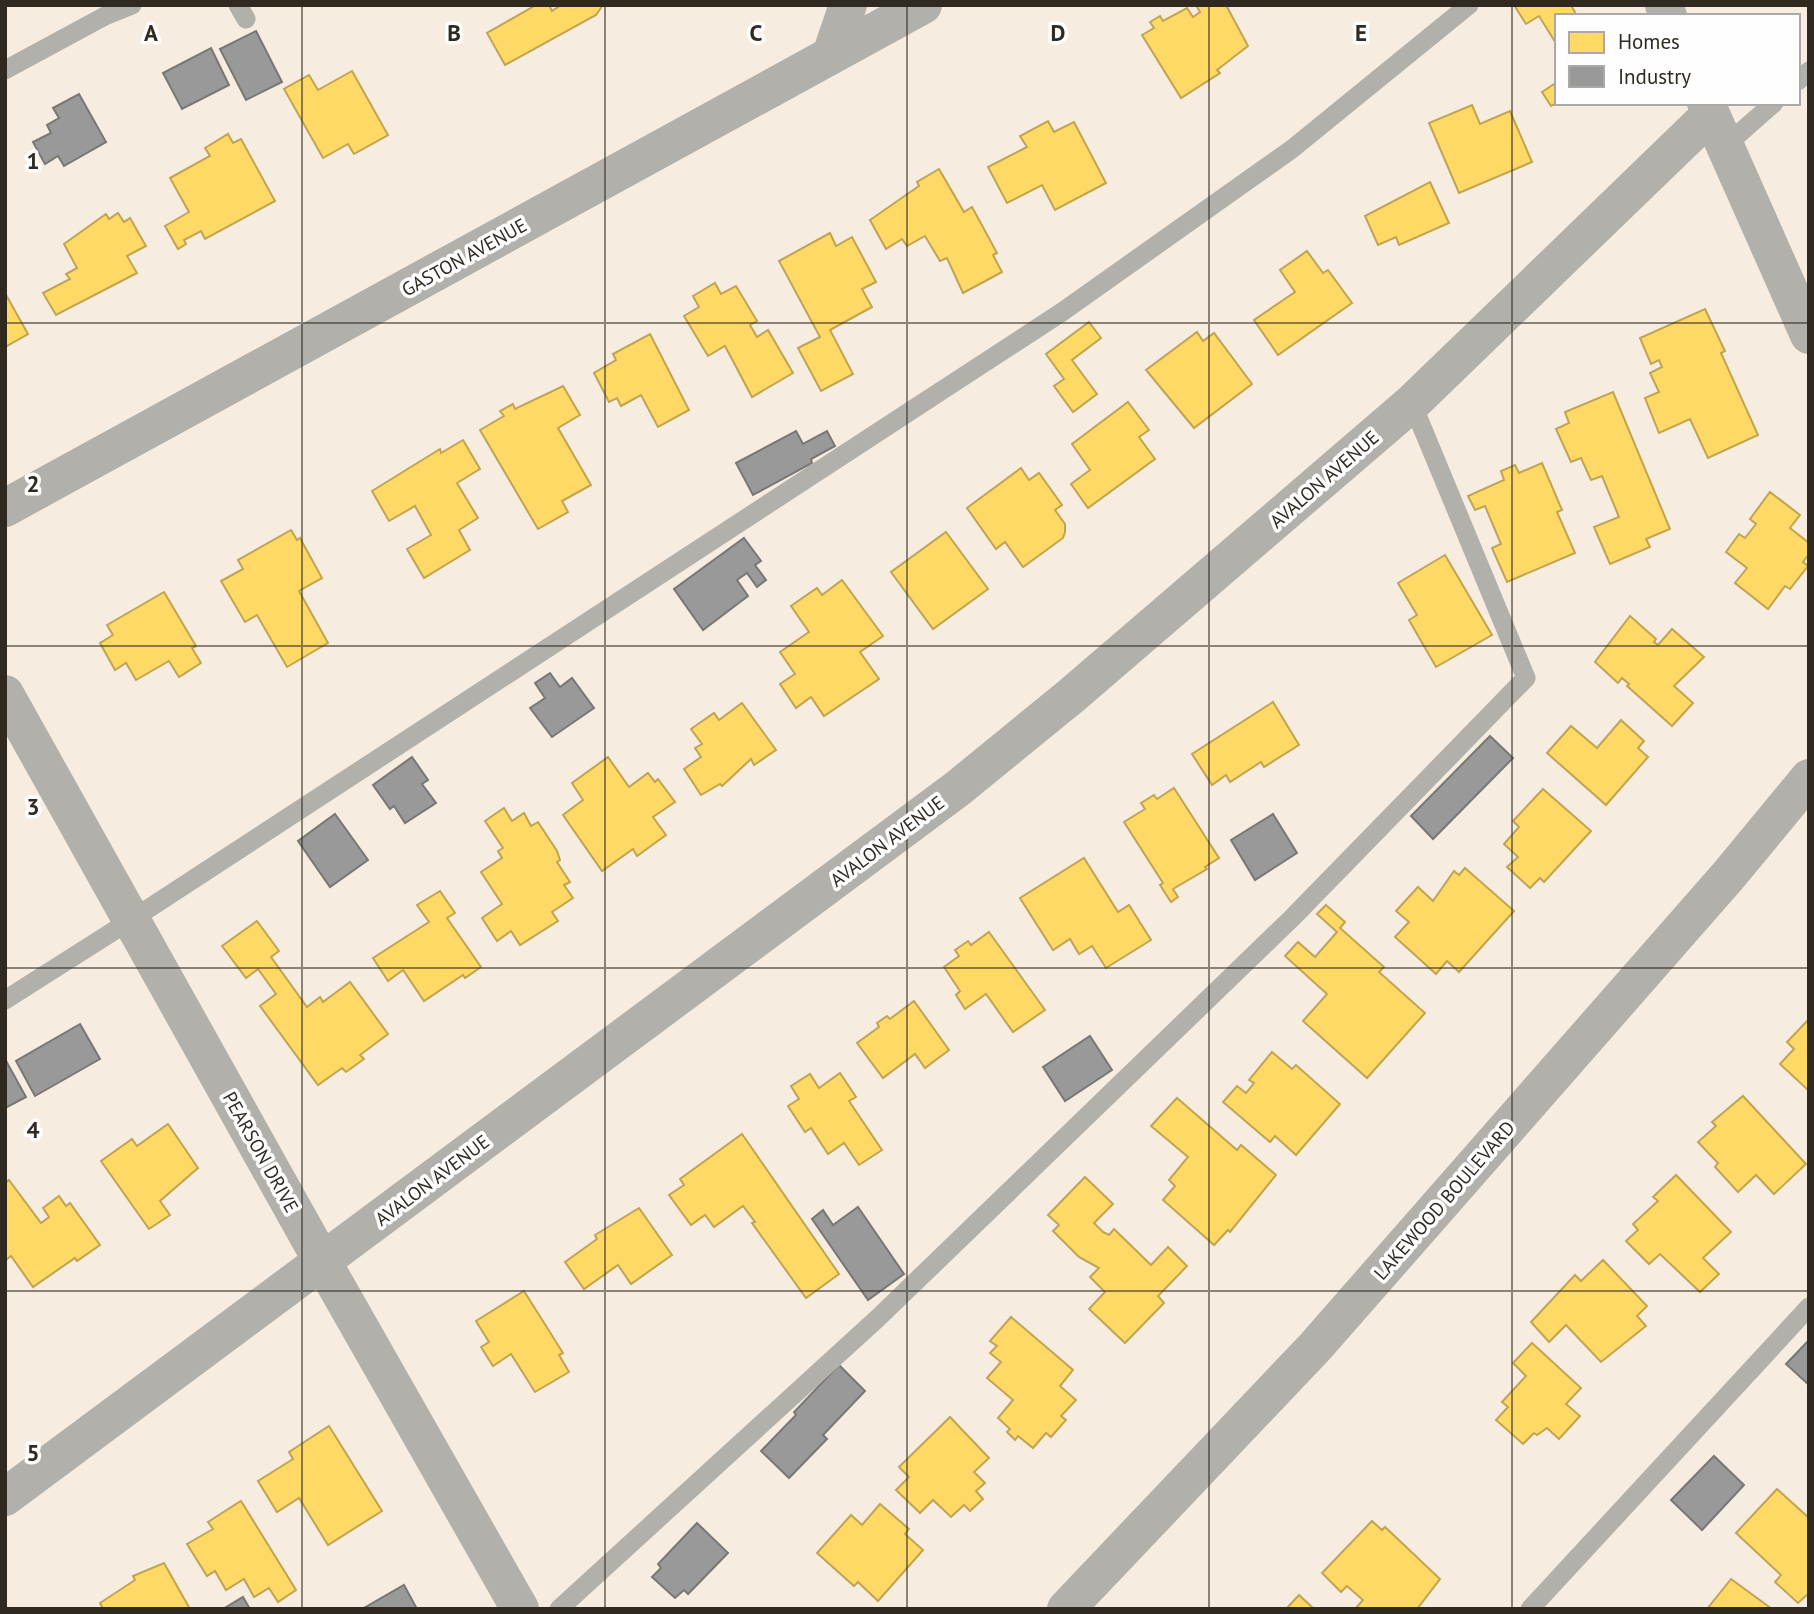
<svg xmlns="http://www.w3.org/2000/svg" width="1814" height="1614" viewBox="0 0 1814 1614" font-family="'PT Sans',sans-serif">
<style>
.homes{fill:#ffd966;stroke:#c1a451;stroke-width:2}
.industry{fill:#999;stroke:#797775;stroke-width:2}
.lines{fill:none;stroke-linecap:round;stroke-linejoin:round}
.service{stroke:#b1b0ab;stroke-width:19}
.minor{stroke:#b1b0ab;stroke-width:38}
.tertiary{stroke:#b1b0ab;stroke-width:38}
.grid{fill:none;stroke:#2f2920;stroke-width:2;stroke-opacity:0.55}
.labels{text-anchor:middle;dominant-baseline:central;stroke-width:7;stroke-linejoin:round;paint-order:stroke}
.street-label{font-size:19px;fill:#2f2920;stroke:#fefefe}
.grid-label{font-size:23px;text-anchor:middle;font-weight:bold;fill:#2f2920;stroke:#fefefe;stroke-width:7;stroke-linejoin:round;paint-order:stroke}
</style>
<rect width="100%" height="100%" fill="#f6ede0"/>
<g class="homes">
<polygon points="536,5 549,5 552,11 561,5 603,5 596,15 505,65 487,33"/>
<polygon points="1199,5 1226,5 1248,46 1217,70 1220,73 1181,98 1142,35 1154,28 1150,22 1160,16 1163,21 1187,8 1193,17 1200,12 1197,7"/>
<polygon points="1514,5 1571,5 1577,16 1557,16 1557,45 1539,16 1526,24"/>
<polygon points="352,71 388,135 354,154 348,144 323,158 284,89 309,75 318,90"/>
<polygon points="1557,82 1557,103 1551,106 1542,92"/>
<polygon points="1472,105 1480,124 1510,111 1532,162 1459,193 1429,123"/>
<polygon points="1048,121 1054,132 1074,122 1106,183 1055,210 1042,185 1007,203 988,167 1027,147 1020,136"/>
<polygon points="228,134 233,143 241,139 275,201 205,239 201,231 184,240 186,244 178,249 165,226 189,212 170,178 210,156 205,148"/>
<polygon points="939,169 964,212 972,207 997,253 993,255 1002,272 963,293 947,258 940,261 925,236 907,246 902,239 886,249 870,220 919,186 917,182"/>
<polygon points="1430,182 1449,223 1399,245 1396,237 1378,245 1365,216"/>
<polygon points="118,213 124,222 130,218 146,246 127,256 137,273 56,315 43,293 70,279 66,274 77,268 64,244 106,214 109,219"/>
<polygon points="830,233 836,246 852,237 876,282 862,289 872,307 830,330 853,374 821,391 798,348 820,337 779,261"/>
<polygon points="1307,251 1323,273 1328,270 1352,303 1278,355 1254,320 1295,292 1280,270"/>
<polygon points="715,283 721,294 736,286 757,321 750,325 757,337 768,330 793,373 752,397 725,346 708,356 684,316 699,307 693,296"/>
<polygon points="5,293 28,334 5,347"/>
<polygon points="1705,309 1725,351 1721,353 1758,435 1708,458 1690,419 1659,433 1645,398 1659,392 1650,373 1662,367 1659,360 1651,364 1640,338"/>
<polygon points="1089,322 1101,338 1072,360 1097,394 1073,412 1054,386 1064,379 1046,354"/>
<polygon points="1197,332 1203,341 1214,333 1252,384 1194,428 1146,370"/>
<polygon points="650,334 689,410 658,427 641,395 621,406 617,398 609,402 594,373 616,360 613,354"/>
<polygon points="563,386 580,415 558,428 591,485 562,501 568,512 538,529 480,430 504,416 500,411 513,404 515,409"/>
<polygon points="1613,392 1670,529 1646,539 1650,547 1610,564 1594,527 1619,517 1602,476 1591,480 1581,458 1571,462 1556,429 1569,423 1565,412"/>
<polygon points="1128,402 1149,430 1139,437 1155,459 1088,508 1071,484 1090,470 1072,444"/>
<polygon points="463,440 480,469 457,483 478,518 459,530 470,550 424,578 407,549 431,535 415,506 389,521 372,491 440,449 441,453"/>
<polygon points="1542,463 1562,510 1557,512 1575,553 1507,582 1492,548 1501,544 1485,506 1475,510 1468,496 1504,480 1501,471 1515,465 1519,473"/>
<polygon points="1021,468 1029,480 1039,473 1062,505 1055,510 1065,524 1065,532 1063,538 1023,567 1005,542 996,549 967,508"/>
<polygon points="1770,492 1800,515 1790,528 1809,543 1809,554 1803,562 1808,566 1790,589 1785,586 1768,609 1735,583 1747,568 1726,552 1739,534 1745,538 1756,524 1750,519"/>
<polygon points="291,530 297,540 300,538 322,578 299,591 328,643 287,667 257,615 245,622 221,581 243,569 238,560"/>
<polygon points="946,532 988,589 933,629 891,572"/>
<polygon points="1445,555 1492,635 1436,667 1409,620 1417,615 1398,583"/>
<polygon points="842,580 883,636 860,652 879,679 824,716 811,697 796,708 780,684 795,674 780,652 809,632 791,606 817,588 822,595"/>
<polygon points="164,592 196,646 192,648 201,663 179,677 169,661 136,680 126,663 115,670 100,643 113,635 107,625"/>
<polygon points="1630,616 1656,639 1654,642 1658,645 1672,629 1704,657 1674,686 1693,703 1672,726 1627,686 1629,684 1622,678 1618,683 1595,662"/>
<polygon points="1273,702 1299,745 1264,767 1261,762 1230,782 1226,775 1212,785 1192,754"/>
<polygon points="742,703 776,750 754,765 751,759 722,786 720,784 701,795 684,769 701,757 695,748 702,744 691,729 714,713 719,720"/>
<polygon points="1621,720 1644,741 1638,748 1648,757 1606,805 1547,753 1571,726 1597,748"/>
<polygon points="608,757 629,787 648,773 655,782 658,779 675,802 653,817 666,835 637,856 633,849 602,871 563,815 583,800 572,783"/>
<polygon points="1174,788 1219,858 1205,867 1207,869 1173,889 1178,897 1171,902 1160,885 1163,883 1124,822 1145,809 1141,803 1154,795 1157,799"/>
<polygon points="1543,789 1591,831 1544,882 1540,878 1530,888 1507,867 1518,857 1504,844 1519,827 1513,821"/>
<polygon points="504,808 512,821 524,813 531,826 538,822 557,851 560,860 557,862 570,882 564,885 573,898 552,912 558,921 520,945 511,931 497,941 482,918 502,904 481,872 502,858 498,851 503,848 485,821"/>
<polygon points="1084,858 1118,912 1129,905 1151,940 1106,968 1092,946 1079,954 1070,939 1053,950 1020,898"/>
<polygon points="1465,868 1514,911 1459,972 1447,961 1436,974 1395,937 1409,922 1396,911 1418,887 1433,901 1454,871 1459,875"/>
<polygon points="440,891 455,913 447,918 481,967 465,978 463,975 424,1001 403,970 388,981 373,958 429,922 417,905"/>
<polygon points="1326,905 1345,922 1340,928 1384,967 1379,972 1425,1013 1367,1078 1303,1021 1327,994 1285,956 1298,942 1315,957 1337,932 1317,914"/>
<polygon points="257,921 279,951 271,957 307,1007 320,997 323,1002 350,982 388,1034 360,1055 364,1059 346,1072 342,1068 318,1085 260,1006 276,994 258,969 246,978 222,946"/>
<polygon points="989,932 1045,1010 1013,1032 986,994 965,1009 956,995 960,991 944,967 959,956 955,950 968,941 971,945"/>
<polygon points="914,1001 949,1050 925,1068 915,1054 883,1078 857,1043 879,1027 877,1023 887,1016 890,1019"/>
<polygon points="1809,1019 1809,1091 1780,1064 1794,1049 1787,1042"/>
<polygon points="1272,1052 1292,1069 1296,1065 1340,1104 1296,1155 1275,1136 1270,1142 1223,1102 1237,1086 1246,1093 1254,1083 1249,1080"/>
<polygon points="840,1073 856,1097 849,1101 882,1150 859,1165 844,1143 828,1154 811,1128 805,1132 788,1106 799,1099 791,1086 810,1074 819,1088"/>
<polygon points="1743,1096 1806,1164 1774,1194 1756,1175 1738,1192 1715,1167 1718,1163 1698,1142 1716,1126 1712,1122"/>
<polygon points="1177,1098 1237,1150 1241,1145 1276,1175 1230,1232 1228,1230 1214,1245 1163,1200 1175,1186 1169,1180 1188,1157 1151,1126"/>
<polygon points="168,1124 198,1168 160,1201 170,1215 149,1229 101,1161 132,1139 137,1146"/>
<polygon points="742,1134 839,1274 806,1298 752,1223 755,1222 743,1206 714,1227 705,1215 691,1225 669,1195 684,1185 680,1179"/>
<polygon points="1676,1175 1731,1232 1703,1258 1719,1274 1700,1292 1660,1254 1649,1264 1626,1241 1638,1230 1633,1224 1658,1201 1653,1197"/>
<polygon points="1085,1177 1113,1204 1094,1223 1103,1232 1109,1235 1114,1229 1151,1265 1168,1247 1187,1266 1158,1296 1164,1303 1125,1343 1089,1309 1105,1292 1090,1277 1099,1268 1079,1257 1053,1231 1059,1225 1048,1215"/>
<polygon points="9,1180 41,1223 49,1217 43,1208 59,1196 66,1206 70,1203 100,1245 77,1261 75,1258 33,1287 11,1256 7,1259 5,1258 5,1183"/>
<polygon points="639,1208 672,1255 631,1284 618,1265 584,1289 565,1262 597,1239 595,1235"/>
<polygon points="1603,1260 1647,1306 1637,1316 1646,1326 1601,1362 1566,1325 1549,1342 1531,1322 1575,1275 1581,1281"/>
<polygon points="524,1291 563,1353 559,1355 569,1372 535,1392 511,1354 493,1366 481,1347 489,1342 476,1321"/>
<polygon points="1011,1317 1073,1370 1060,1386 1076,1400 1061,1416 1066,1420 1051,1437 1046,1433 1033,1448 1018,1436 1015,1440 1007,1432 1010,1429 998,1418 1013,1400 987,1378 1001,1362 990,1353 997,1346 990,1341"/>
<polygon points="1532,1343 1581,1388 1566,1404 1580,1416 1559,1439 1547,1428 1537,1435 1534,1433 1523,1444 1496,1420 1508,1407 1502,1402 1526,1376 1513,1363"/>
<polygon points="950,1417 989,1458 974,1472 985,1483 976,1491 983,1499 970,1511 964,1505 951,1517 933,1500 920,1513 896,1490 909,1477 899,1467"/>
<polygon points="329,1426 382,1511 328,1545 299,1498 277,1512 258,1481 293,1459 289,1452"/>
<polygon points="1777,1489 1809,1518 1809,1593 1798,1603 1775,1582 1781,1575 1736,1533"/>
<polygon points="241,1501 296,1590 278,1602 269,1588 254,1597 244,1579 226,1590 215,1571 207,1576 187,1544 213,1529 208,1522"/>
<polygon points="880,1504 909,1529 905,1534 923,1550 878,1601 858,1582 854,1586 817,1553 851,1515 862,1525"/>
<polygon points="1372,1521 1382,1530 1385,1527 1440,1579 1417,1609 1355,1609 1363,1600 1347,1586 1341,1592 1322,1573"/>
<polygon points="164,1563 190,1609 103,1609 100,1603 135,1580 133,1576"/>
<polygon points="1731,1579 1772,1609 1707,1609"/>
<polygon points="1299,1595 1314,1609 1286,1609"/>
</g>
<g class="industry">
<polygon points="256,31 282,82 246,100 220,49"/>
<polygon points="211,48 229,85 182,109 163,73"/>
<polygon points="79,94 106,142 64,166 58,156 45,164 33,142 51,133 47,125 59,118 53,108"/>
<polygon points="796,431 803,444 827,431 835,446 811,459 812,463 753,495 736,463"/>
<polygon points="744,538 761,561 755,565 766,580 757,587 747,573 737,580 748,596 703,630 674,589"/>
<polygon points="550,673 560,687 572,678 594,708 552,737 530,708 545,698 535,683"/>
<polygon points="1490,736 1513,758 1433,839 1411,816"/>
<polygon points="412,757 428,780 422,784 436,803 405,823 394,806 390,809 373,785"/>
<polygon points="335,814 368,860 330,887 298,841"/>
<polygon points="1273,814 1297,853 1255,880 1231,840"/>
<polygon points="80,1024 100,1059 35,1096 16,1061"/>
<polygon points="1090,1036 1112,1070 1065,1101 1043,1067"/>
<polygon points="5,1059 26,1097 5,1108"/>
<polygon points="858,1207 904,1274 868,1300 812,1219 823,1210 833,1225"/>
<polygon points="1809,1340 1809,1385 1786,1364"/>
<polygon points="839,1365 865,1391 823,1435 827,1439 789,1478 761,1451 796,1415 794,1412"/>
<polygon points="1714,1456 1744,1485 1702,1530 1671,1500"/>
<polygon points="697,1523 728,1553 688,1594 684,1590 675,1598 652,1577 661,1568 658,1564"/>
<polygon points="404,1585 417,1609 365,1609 364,1608"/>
<polygon points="243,1597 250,1609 223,1609"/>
</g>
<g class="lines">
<g class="service">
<polyline points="238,5 246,19"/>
<polyline points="5,70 105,16 132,5"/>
<polyline points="1798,81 1809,71"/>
<polyline points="1725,146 1774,103"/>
<polyline points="5,1000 131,920 1062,312 1292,149 1469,5"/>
<polyline points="559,1609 879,1317 1292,918 1526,678 1412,403"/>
<polyline points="1530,1609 1809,1307"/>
</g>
<g class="minor">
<polyline points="1664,5 1668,16"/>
<polyline points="831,55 848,5"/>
<polyline points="1706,103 1809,335"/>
<polyline points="5,694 322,1261 520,1609"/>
<polyline points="5,1497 957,789 1071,696 1412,403 1710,115"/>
<polyline points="1066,1609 1315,1347 1728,876 1809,778"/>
</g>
<polyline class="tertiary" points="5,508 923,5"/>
</g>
<path class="grid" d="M302,5v1604M605,5v1604M907,5v1604M1209,5v1604M1512,5v1604M5,323h1804M5,646h1804M5,968h1804M5,1291h1804"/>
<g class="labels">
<g class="street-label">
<text transform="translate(464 257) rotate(-29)">GASTON AVENUE</text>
<text transform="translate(1324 479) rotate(-41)">AVALON AVENUE</text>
<text transform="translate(887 841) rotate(-37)">AVALON AVENUE</text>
<text transform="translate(261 1152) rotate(61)">PEARSON DRIVE</text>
<text transform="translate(432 1180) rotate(-37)">AVALON AVENUE</text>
<text transform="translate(1444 1200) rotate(-49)">LAKEWOOD BOULEVARD</text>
</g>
</g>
<g class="grid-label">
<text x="151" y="41">A</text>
<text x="454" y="41">B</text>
<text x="756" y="41">C</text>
<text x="1058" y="41">D</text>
<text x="1361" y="41">E</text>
<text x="33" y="169">1</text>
<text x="33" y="492">2</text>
<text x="33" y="815">3</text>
<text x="33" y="1138">4</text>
<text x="33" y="1461">5</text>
</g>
<rect width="1814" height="1614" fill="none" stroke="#2f2920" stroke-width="14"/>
<rect x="1555" y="14" width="245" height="91" fill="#fefefe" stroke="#aba9a5" stroke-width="2"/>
<rect x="1569" y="32" width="35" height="21" fill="#ffd966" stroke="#aba9a5" stroke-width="2"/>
<text x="1618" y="49" font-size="21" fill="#2f2920">Homes</text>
<rect x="1569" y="66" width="35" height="21" fill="#999999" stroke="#aba9a5" stroke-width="2"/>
<text x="1618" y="84" font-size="21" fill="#2f2920">Industry</text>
</svg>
